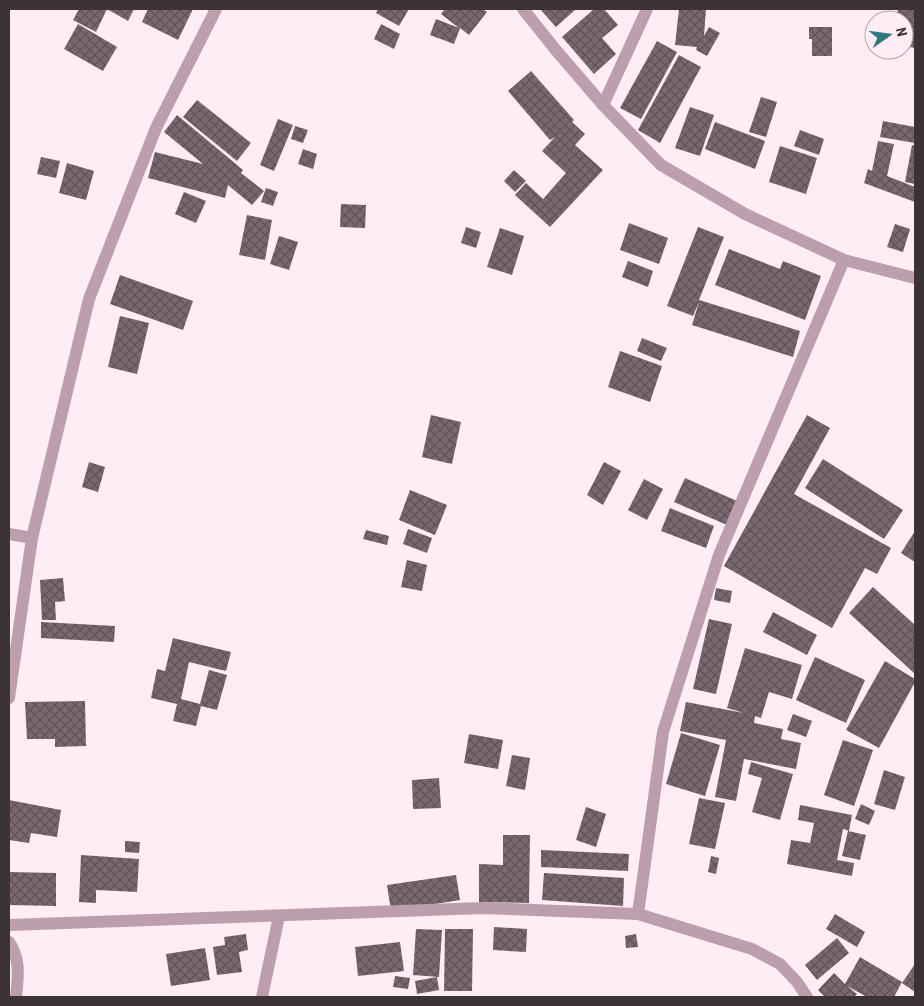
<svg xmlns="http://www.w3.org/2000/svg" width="924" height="1006" viewBox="0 0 924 1006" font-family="'Roboto Condensed',sans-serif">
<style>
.building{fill:url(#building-cross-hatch)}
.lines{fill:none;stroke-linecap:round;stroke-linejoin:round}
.minor{stroke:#bc9eac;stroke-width:12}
</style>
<defs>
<pattern id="building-cross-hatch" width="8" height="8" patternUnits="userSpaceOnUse" patternTransform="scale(1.25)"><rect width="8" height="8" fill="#7b6770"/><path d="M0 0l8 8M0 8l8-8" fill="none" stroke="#615158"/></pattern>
</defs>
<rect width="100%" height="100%" fill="#ffedf5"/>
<g class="building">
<polygon points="79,9 134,9 128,21 107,9 96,32 73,20"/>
<polygon points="148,9 193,9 178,40 142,22"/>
<polygon points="378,9 409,9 399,26 376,13"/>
<polygon points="445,9 483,9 487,12 469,35 460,28 454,44 430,35 436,19 459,28 441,14"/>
<polygon points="540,9 576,9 556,27"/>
<polygon points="594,9 604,9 618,25 602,38 616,54 594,74 562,37"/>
<polygon points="679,9 706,9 704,36 709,27 720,33 707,56 696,50 697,47 675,45"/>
<polygon points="898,9 915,9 915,48 904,46 904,20 896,20"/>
<polygon points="78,24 117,47 103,71 64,49"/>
<polygon points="381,24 400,34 394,49 374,39"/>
<polygon points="809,27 832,27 832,56 812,56 812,39 809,39"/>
<polygon points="657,41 677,52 641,119 620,108"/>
<polygon points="679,55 701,67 660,143 638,130"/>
<polygon points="531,71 574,120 572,122 585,134 575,145 603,170 550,227 515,195 526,183 543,199 566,173 542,151 555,137 550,140 508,91"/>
<polygon points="761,97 777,102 766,137 749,132"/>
<polygon points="197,100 251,143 237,161 183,117"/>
<polygon points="690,107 714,115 700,156 675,148"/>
<polygon points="177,115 243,170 241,173 264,191 252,205 228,185 225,198 148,178 155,152 203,164 164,132"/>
<polygon points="278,119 293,125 274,171 260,165"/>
<polygon points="883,121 915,127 915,143 880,137"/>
<polygon points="715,122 765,141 755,169 705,149"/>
<polygon points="295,126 308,130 303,143 291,139"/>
<polygon points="800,130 824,139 819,155 794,146"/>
<polygon points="878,141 894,144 887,176 882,174 915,187 915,202 864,183 868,169 872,171"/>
<polygon points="912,145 915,146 915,184 905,182"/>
<polygon points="780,146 817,158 806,194 769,182"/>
<polygon points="303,149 317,154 313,169 298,164"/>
<polygon points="41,157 60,161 56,178 37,174"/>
<polygon points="67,163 94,171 86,200 59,193"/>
<polygon points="514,170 526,181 515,192 504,181"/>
<polygon points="266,188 278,192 273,206 261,202"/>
<polygon points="184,192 206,201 196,223 175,214"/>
<polygon points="341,204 366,205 365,228 340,227"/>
<polygon points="247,215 272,220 265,260 239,255"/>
<polygon points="629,223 668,238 659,264 620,250"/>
<polygon points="895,224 910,229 903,252 887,247"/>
<polygon points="466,227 481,232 476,248 461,243"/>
<polygon points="698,227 724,237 699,300 800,331 793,357 692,325 699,302 693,316 667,306"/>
<polygon points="500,228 524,236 512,275 487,267"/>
<polygon points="279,236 298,242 289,270 270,264"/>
<polygon points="729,249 780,269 783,261 821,276 805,320 715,285"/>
<polygon points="628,261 653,271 648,287 622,277"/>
<polygon points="120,275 193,301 183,330 110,304"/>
<polygon points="120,316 149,323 137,374 108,367"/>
<polygon points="642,338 667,348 661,361 637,351"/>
<polygon points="620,351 662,366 650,402 608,387"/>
<polygon points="431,415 461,422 452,464 422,457"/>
<polygon points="807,415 830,428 794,494 891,548 877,574 865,568 832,628 724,566"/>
<polygon points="823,459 903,510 884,539 805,488"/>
<polygon points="89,462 105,467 98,492 82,487"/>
<polygon points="604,462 621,471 603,505 587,495"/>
<polygon points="685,478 737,501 727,525 674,502"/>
<polygon points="644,479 663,489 647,520 628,510"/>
<polygon points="410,490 447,505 435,535 399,520"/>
<polygon points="670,508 714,526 706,548 661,531"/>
<polygon points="408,529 432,538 427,553 403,544"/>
<polygon points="366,530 389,536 387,545 363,539"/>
<polygon points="915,531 915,562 901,553"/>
<polygon points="407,560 427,565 422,591 401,587"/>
<polygon points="63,578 65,601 55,602 56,620 42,620 40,580"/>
<polygon points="873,587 915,625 915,674 849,613"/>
<polygon points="716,588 732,591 730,603 714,600"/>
<polygon points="773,612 817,635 807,655 763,632"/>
<polygon points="709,619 732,624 716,694 693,689"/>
<polygon points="41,622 115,626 114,642 41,638"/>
<polygon points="173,638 231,652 226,671 189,662 181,699 200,704 209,670 227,675 217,710 201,706 196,726 173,721 177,704 151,698 157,669 165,671"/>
<polygon points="745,648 802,665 792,699 769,692 761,718 755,716 754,723 783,729 781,739 801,743 796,769 744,759 736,801 715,797 726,740 680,731 686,702 744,713 727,708"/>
<polygon points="815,657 865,680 846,723 796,700"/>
<polygon points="885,661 915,679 915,682 879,748 846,730"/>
<polygon points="85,701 86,746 55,747 55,739 27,739 25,702"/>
<polygon points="793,714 812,721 806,737 787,730"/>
<polygon points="681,733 720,745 705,796 666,784"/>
<polygon points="469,734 503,740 498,769 464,763"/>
<polygon points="843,740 873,750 854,806 824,795"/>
<polygon points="512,755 530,758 525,790 506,786"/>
<polygon points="751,762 793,774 780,820 752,812 762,778 748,774"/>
<polygon points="884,770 905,777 895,810 874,804"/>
<polygon points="439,778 441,808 413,809 412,780"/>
<polygon points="699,798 725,803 715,849 689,844"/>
<polygon points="9,800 61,810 57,837 31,833 29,843 9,840"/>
<polygon points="861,804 875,811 869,825 855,819"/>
<polygon points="800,805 852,815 849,831 843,829 837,860 854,863 852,876 787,864 791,840 810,843 814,823 798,820"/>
<polygon points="586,807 606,814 596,847 576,840"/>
<polygon points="848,831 866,835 860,860 842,856"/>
<polygon points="503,835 530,835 529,903 479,902 479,864 503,865"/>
<polygon points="125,841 140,842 139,853 125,852"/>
<polygon points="541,850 629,854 628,871 541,867"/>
<polygon points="81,855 139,859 137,892 96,890 96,903 79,902"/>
<polygon points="711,856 719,858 716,874 708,872"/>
<polygon points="9,872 56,873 56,906 9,905"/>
<polygon points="544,873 624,878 623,906 542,900"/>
<polygon points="456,875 460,900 391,911 387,885"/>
<polygon points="835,914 865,932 857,947 826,929"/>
<polygon points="494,927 527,929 526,952 493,950"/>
<polygon points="416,929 442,930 439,977 413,975"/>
<polygon points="445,929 473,929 472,991 444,991"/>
<polygon points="246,934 248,950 239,952 242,972 217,975 213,947 225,945 224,937"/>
<polygon points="636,934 638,947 626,948 625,936"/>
<polygon points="837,938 849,953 817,980 805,965"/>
<polygon points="400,942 404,971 358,976 355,947"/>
<polygon points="205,948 210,980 171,986 166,954"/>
<polygon points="860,957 902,982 894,997 867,997 847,986 857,994 854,997 825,997 818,990 834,973 845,984"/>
<polygon points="915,964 915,992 902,983"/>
<polygon points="395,976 410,978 408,989 393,987"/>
<polygon points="437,977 439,990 417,994 415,981"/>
</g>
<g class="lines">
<g class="minor">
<polyline points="523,9 555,49 603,105 661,165 745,214 844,260 915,278"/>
<polyline points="603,105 647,9"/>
<polyline points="9,534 32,538"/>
<polyline points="9,698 32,538 89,299 156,128 216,9"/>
<polyline points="638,914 752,949 780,964 797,982 807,997"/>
<polyline points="9,925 483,908 638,914 663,732 719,555 844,260"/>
<path d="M9,942c12,17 9,36 7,55"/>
<polyline points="262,997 279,916"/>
</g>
</g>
<rect width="924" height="1006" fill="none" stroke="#3c3337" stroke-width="20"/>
<g transform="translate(889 35) rotate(76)"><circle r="24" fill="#ffedf5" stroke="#b1a3a9"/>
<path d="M0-4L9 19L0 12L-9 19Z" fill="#2f787b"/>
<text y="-8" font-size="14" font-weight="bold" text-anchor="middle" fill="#3c3337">N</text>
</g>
</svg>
